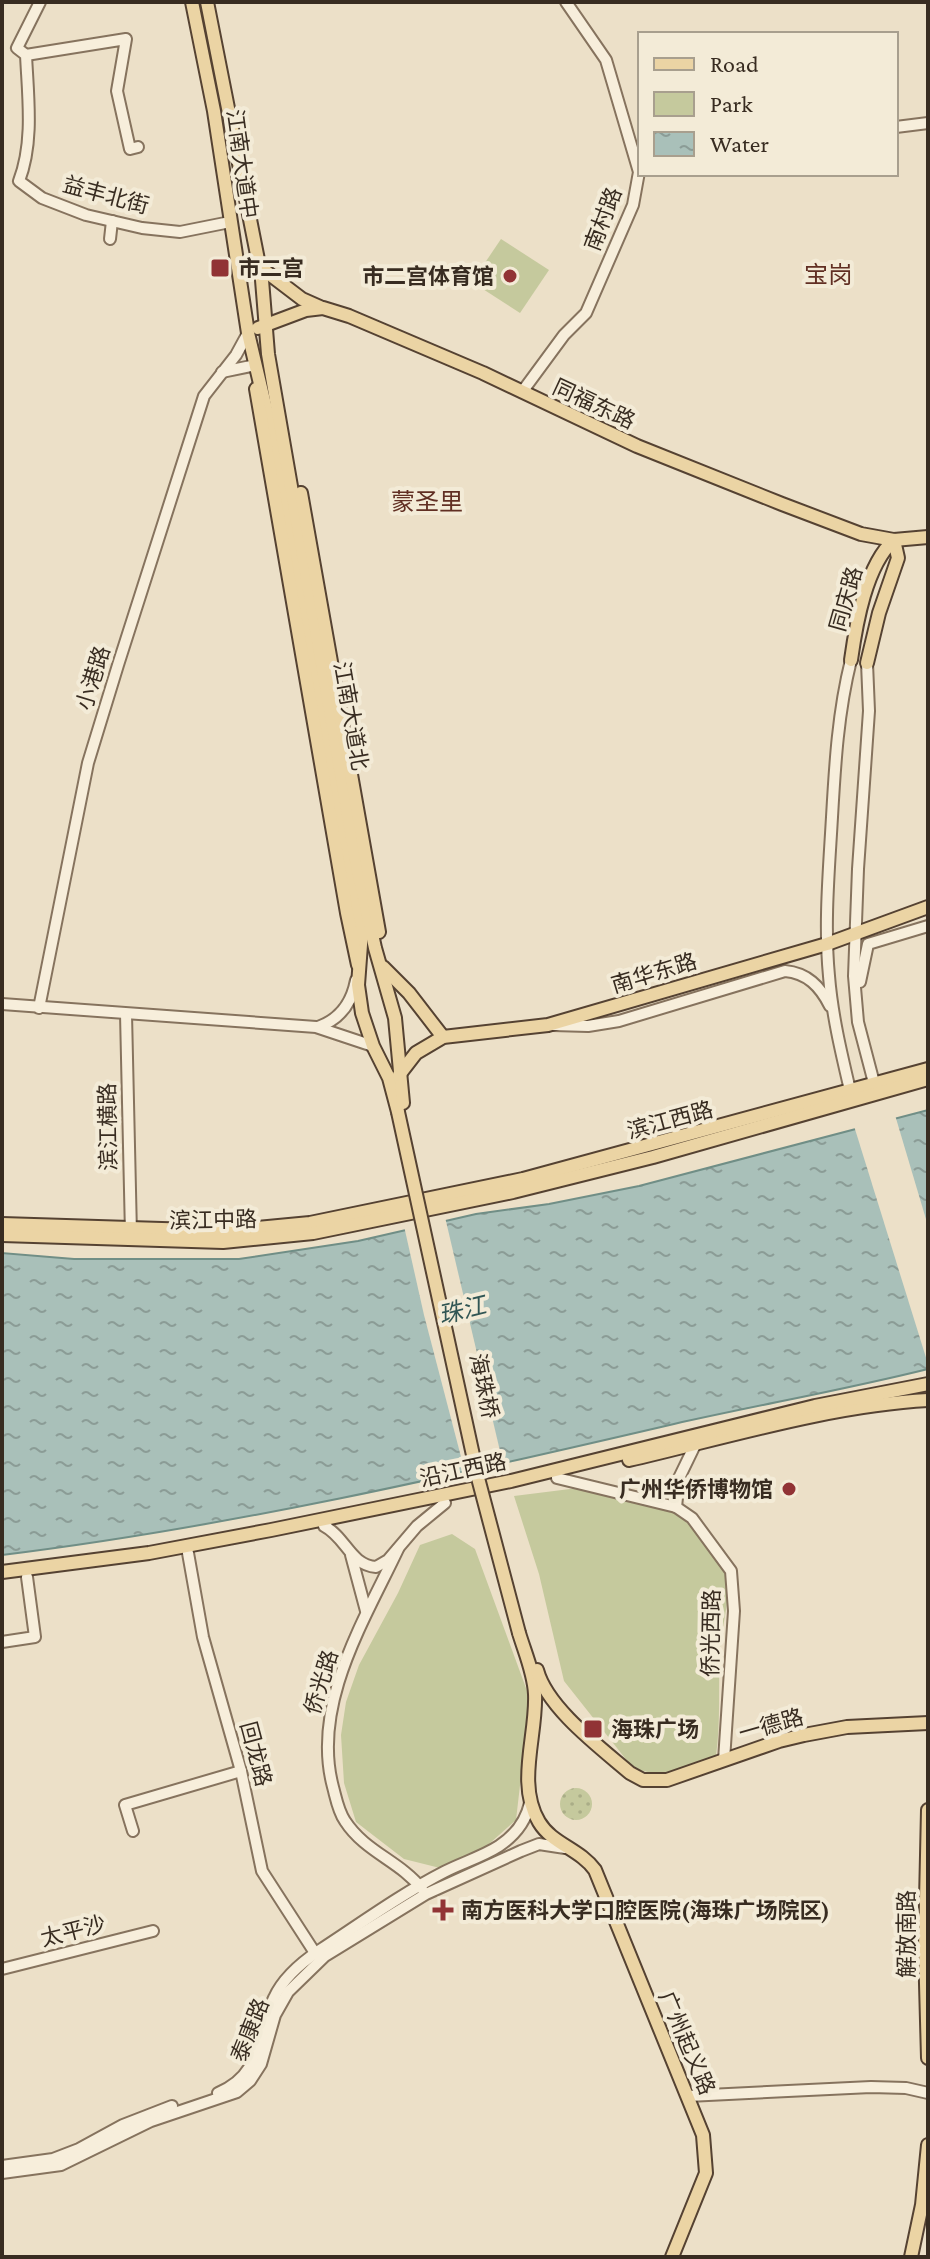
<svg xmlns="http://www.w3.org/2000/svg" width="930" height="2259" viewBox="0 0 930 2259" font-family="'Crimson Pro','Noto Sans SC',serif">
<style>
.grass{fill:url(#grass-dots)}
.park{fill:#c5c99d}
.water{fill:url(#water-ripples);stroke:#708e86;stroke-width:2}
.pier{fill:#ece0c8}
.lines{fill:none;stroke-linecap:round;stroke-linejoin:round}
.minor-casing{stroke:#86735e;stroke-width:14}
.major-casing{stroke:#554232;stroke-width:16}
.minor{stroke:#f7eedb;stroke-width:10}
.major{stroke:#ebd4a4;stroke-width:12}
.major-bridge-casing{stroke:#554232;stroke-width:16;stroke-linecap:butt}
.major-bridge{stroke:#ebd4a4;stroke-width:12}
.poi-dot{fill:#913335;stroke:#f3ebd7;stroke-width:3}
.labels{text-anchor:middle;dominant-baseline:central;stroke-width:8;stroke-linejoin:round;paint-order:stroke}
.street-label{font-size:22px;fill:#382c21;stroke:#f3ebd7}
.poi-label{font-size:22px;font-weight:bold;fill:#382c21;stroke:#f3ebd7;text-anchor:start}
.neighbourhood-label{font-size:24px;fill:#612f23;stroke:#f3ebd7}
.water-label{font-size:24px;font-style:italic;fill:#315654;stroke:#f3ebd7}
</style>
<defs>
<pattern id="grass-dots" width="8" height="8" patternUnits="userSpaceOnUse" patternTransform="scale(2)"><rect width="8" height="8" fill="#c5c99d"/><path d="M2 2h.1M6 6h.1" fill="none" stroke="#aaad87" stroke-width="1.8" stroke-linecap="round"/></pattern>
<pattern id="water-ripples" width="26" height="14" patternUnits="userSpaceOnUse" patternTransform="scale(2)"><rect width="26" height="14" fill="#a9c0b9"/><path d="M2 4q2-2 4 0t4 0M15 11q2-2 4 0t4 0" fill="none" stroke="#8b9c96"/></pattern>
</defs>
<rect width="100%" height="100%" fill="#ece0c8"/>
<circle class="grass" cx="576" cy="1804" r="16"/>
<g class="park">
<polygon points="501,239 549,270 520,313 472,282"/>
<path d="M578,1488l98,25c16,13 48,48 51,69 3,21 -6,47 -7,68 -2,36 1,71 -4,106 -31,14 -50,25 -84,11l-68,-86 -25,-107 -25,-78z"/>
<polygon points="452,1534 475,1549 530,1699 516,1820 480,1852 440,1868 404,1859 356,1822 344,1783 341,1735 346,1702 359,1665 398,1593 420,1545"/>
</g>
<path class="water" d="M928,1110v259c-84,21 -170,36 -254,55 -223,52 -445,103 -672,131v-302l72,6h165l119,-18 118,-27 73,-10 90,-18z"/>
<g class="pier">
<polygon points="895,1115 928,1226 928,1364 854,1126"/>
<polygon points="445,1217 504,1468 466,1476 424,1315 404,1226"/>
</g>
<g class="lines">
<defs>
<g id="minor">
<path d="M40,2l-23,46 9,7c2,42 8,87 -7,126l23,17 44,17 56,13 38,4 50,-10"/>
<polyline points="26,55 126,39 117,91 130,149 138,147"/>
<polyline points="896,127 928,123"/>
<polyline points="110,239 112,221"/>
<polyline points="222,372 256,365"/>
<polyline points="522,392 564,335 586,313 633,205 639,172 606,60 566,2"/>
<path d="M851,660c-13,52 -16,104 -19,157 -3,53 -8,107 -3,159 3,38 12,76 21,114l4,2"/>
<polyline points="867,663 869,711 858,869 854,976 858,1022 874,1083 869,1089"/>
<polyline points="860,982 868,944 928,926"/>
<polyline points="2,1004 316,1027 373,1046"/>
<polyline points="39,1008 88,763 118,665 204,396 236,355 248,333"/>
<polyline points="126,1014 131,1234"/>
<path d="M553,1025l35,1 31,-5 166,-50c22,2 35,15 45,35"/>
<path d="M318,1027c23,-8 34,-25 38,-47"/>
<polyline points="557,1478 676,1507 692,1518 731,1571 734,1611 724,1760"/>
<polyline points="676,1507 679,1478 695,1445"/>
<path d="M324,1526c22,11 26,39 52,41l12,-7 29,-34 28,-23"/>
<path d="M398,1549c-34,72 -87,156 -65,238 3,11 5,24 12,34 20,31 55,40 77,68"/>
<polyline points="188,1553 203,1637 241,1771 262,1871 315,1953"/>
<polyline points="351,1555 366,1611"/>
<polyline points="2,1642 35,1637 27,1577"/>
<polyline points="133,1831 125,1805 241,1771"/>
<polyline points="2,1969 153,1931"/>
<path d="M218,2093c46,-19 37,-57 56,-95 9,-20 28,-36 46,-48 40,-26 81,-56 124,-78 17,-9 38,-15 55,-26 15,-10 27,-25 31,-43"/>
<polyline points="688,2096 871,2087 906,2088 928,2093"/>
<polyline points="2,2166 53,2159 79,2149 123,2125 172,2106"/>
<polyline points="2,2173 61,2165 151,2121 237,2092 250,2081 261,2064 275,2015 288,1992 325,1956 426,1894 521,1851 539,1844 565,1848"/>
</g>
<g id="major">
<polyline points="192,2 214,111 248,333 276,451 348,870 362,931 358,985 362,1013 373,1046 389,1078 398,1112"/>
<polyline points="207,2 262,280 268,354 357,866 375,948 395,1018 403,1103"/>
<polyline points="260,267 302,299 320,307"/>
<polyline points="258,328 306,310 323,308 349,316 483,373 637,446 782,504 861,534 894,540 928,537"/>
<polyline points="256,389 347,913 358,965"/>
<polyline points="301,493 379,932"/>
<path d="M851,660c5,-36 15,-95 43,-120"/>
<polyline points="867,663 879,613 898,558 894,540"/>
<polyline points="383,967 409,993 443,1037"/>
<polyline points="399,1075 416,1053 443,1037 548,1025 827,944 928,907"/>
<polyline points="2,1224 226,1231 310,1223 523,1179 928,1069"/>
<polyline points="2,1235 223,1242 313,1233 513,1192 653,1157 928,1079"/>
<path d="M629,1460c95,-22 203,-55 299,-60"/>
<polyline points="2,1572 149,1553 271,1530 511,1481 815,1406 928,1384"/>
<path d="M519,1633c6,20 15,40 16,61 2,41 -19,90 4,128 13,22 41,27 56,48l108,265 3,38 -34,84"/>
<path d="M537,1670c10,38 64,78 93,103l13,7h24l112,-39 25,-6 43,-8 81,-4"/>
<polyline points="928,1810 925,1946 928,2058"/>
<polyline points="911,2257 922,2205 928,2145"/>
</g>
</defs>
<use href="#minor" class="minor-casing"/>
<use href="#major" class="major-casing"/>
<use href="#minor" class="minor"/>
<use href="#major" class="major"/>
<defs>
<polyline id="major-bridge" points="398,1112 478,1478 519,1633"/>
</defs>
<use href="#major-bridge" class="major-bridge-casing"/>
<use href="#major-bridge" class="major-bridge"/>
</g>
<g class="poi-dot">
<rect x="210" y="258" width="20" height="20" rx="4"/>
<circle cx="510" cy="276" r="8"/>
<circle cx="789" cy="1489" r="8"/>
<rect x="583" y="1719" width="20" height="20" rx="4"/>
<path d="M439 1898h8v8h8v8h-8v8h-8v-8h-8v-8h8z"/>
</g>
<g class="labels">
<g class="street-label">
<text transform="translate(242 164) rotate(82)">江南大道中</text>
<text transform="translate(106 195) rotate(15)">益丰北街</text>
<text transform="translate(603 219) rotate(-69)">南村路</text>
<text transform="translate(594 404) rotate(25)">同福东路</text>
<text transform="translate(846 599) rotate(-74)">同庆路</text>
<text transform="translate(93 678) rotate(-73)">小港路</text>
<text transform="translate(351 716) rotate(80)">江南大道北</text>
<text transform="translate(654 973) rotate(-17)">南华东路</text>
<text transform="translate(670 1120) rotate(-15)">滨江西路</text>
<text transform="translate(108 1127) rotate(-91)">滨江横路</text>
<text transform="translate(213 1220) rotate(-1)">滨江中路</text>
<text transform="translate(484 1386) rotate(78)">海珠桥</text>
<text transform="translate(463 1470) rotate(-12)">沿江西路</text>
<text transform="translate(711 1633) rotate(-89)">侨光西路</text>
<text transform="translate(321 1682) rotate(-73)">侨光路</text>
<text transform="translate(771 1725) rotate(-16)">一德路</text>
<text transform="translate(256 1754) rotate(75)">回龙路</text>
<text transform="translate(73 1931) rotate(-14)">太平沙</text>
<text transform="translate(906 1934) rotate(-90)">解放南路</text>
<text transform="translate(250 2030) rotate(-68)">泰康路</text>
<text transform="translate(687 2043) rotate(67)">广州起义路</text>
</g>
<g class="poi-label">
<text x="238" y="268">市二宫</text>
<text x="494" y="276" text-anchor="end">市二宫体育馆</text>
<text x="773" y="1489" text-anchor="end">广州华侨博物馆</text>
<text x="611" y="1729">海珠广场</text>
<text x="461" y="1910">南方医科大学口腔医院(海珠广场院区)</text>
</g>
<g class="neighbourhood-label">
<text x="828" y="274">宝岗</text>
<text x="427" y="501">蒙圣里</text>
</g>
<g class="water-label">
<text transform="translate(462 1310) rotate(-14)">珠江</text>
</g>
</g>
<rect width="930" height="2259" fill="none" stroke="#382c21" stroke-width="8"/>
<rect x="638" y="32" width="260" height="144" fill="#f3ebd7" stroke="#a89f8e" stroke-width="2"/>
<rect x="654" y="58" width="40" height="12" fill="#ebd4a4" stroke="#a89f8e" stroke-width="2"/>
<text x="710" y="72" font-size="24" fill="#382c21">Road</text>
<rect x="654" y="92" width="40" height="24" fill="#c5c99d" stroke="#a89f8e" stroke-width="2"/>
<text x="710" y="112" font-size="24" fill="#382c21">Park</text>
<rect x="654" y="132" width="40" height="24" fill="url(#water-ripples)" stroke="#a89f8e" stroke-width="2"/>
<text x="710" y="152" font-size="24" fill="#382c21">Water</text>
</svg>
